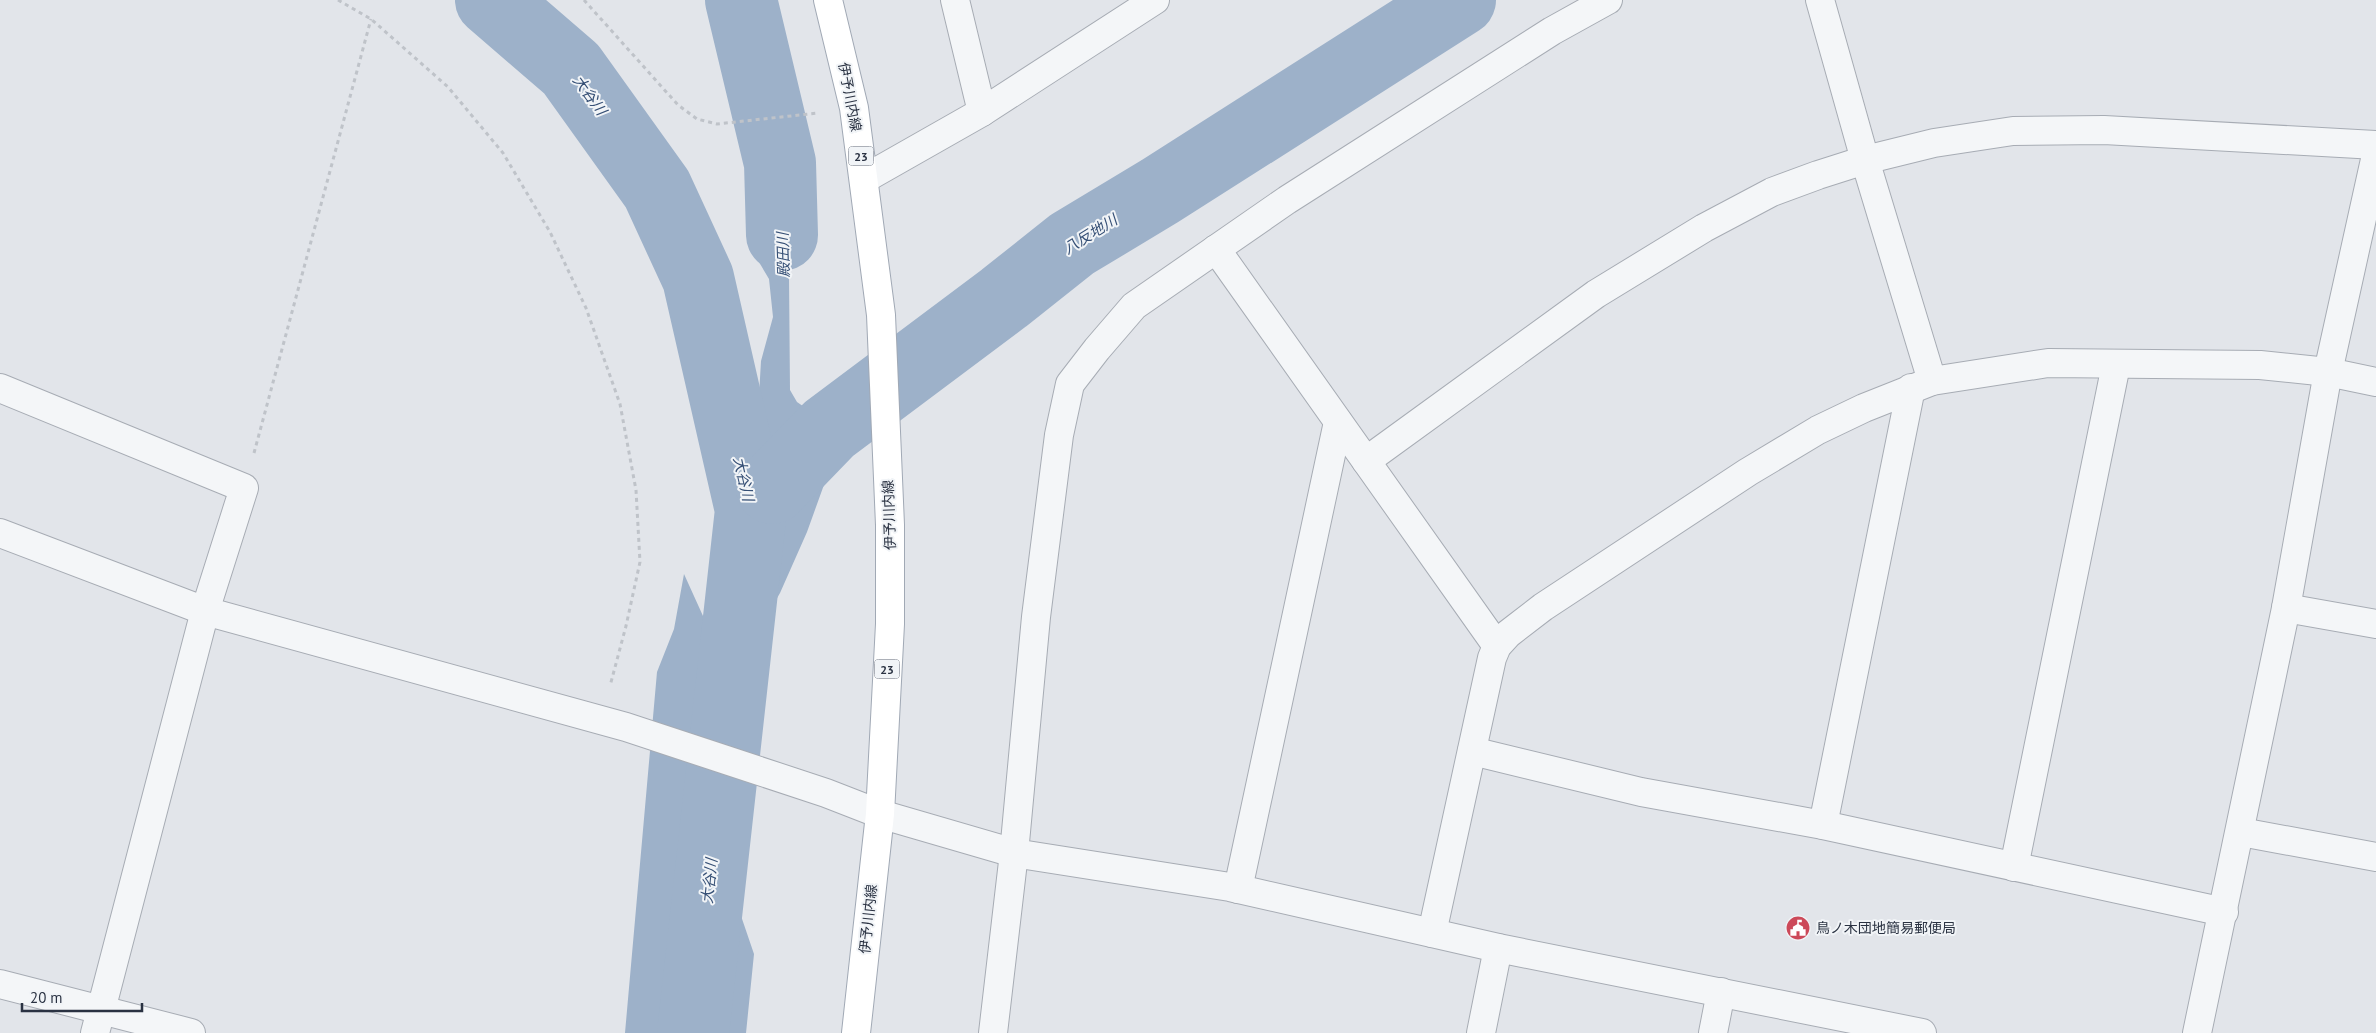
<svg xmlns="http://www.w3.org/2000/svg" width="2376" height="1033" viewBox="0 0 2376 1033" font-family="'PT Sans','Noto Sans JP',sans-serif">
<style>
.water{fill:#9db1c9}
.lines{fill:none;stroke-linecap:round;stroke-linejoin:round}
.river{stroke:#9db1c9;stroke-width:72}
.minor-casing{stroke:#a7acb4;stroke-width:30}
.major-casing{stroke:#a1a9b5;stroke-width:30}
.path{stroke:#bfc3c9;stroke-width:3;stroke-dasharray:4 4;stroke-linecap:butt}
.minor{stroke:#f4f6f8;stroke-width:28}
.major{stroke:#fff;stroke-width:28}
.labels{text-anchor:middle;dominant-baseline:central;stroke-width:4;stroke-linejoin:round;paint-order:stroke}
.shield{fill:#f1f4f7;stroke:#666c78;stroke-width:1}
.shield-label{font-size:12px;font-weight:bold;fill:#2a3242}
.street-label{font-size:14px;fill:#2a3242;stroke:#f1f4f7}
.poi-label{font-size:14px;fill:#2a3242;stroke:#f1f4f7;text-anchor:start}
.water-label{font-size:15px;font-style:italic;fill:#354f75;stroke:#f1f4f7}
</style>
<rect width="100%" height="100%" fill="#e2e5ea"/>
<polygon class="water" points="783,135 788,162 790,390 797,402 810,411 827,407 842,393 843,432 807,532 780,593 750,645 714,739 709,782 695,816 697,857 721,896 739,910 754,954 746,1033 625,1033 657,672 674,629 684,574 703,616 709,605 716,565 732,513 751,458 757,430 761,361 773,317 769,279 756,257 752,234 771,238 770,177 764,138"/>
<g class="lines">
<g class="river">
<polyline points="491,0 571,69 657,189 698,278 751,510 693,1033"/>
<polyline points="741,0 780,163 782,235"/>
<polyline points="772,488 829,429 1004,298 1072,244 1160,191 1460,0"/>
</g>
<defs>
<g id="minor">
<polyline points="955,0 982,112"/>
<polyline points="1820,0 1865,160 1932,381"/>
<polyline points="864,179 982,112 1155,0"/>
<polyline points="1216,249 1497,646"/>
<polyline points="0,388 244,488 205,611 95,1033"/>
<polyline points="1366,461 1596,294 1704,228 1772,192 1818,175 1865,160 1934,143 2013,131 2104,130 2376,145"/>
<polyline points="0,533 205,611 626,727 826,793 880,814 1014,853 1230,887 1498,948 1922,1033"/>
<polyline points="2286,608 2376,624"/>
<polyline points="1472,751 1641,792 1823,825 2224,912"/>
<polyline points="1823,825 1911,388"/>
<polyline points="2241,832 2376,857"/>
<polyline points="2014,867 2116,365"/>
<polyline points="1238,889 1338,422"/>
<polyline points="1432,933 1492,658 1497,646 1508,634 1543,607 1748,472 1818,430 1864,408 1932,381 2048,363 2260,365 2328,372 2376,382"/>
<polyline points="0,984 191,1033"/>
<polyline points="993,1033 1014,853 1036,617 1059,435 1070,384 1097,349 1134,306 1287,200 1552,31 1608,0"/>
<polyline points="1481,1033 1498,948"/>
<polyline points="1713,1033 1721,992"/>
<polyline points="2197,1033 2286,608 2328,372 2376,155"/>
</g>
<polyline id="major" points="828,0 854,108 881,315 890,525 890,624 880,814 856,1033"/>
</defs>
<use href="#minor" class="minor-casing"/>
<use href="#major" class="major-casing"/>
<g class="path">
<polyline points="338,0 371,19 448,87 503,153 550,232 586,308 620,404 636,490 640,562 626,626 610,686"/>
<polyline points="584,0 678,105 697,119 717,124 818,113"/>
<polyline points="254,453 371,19"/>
</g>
<use href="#minor" class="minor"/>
<use href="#major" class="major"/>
</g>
<defs>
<symbol id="civic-disc" viewBox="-11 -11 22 22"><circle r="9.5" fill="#cc4959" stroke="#f1f4f7"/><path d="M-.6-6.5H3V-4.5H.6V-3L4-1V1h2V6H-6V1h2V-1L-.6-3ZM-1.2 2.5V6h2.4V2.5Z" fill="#fff"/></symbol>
</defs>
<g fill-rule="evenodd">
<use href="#civic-disc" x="1784" y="914" width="28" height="28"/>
</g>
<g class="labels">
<g class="shield">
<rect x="848.5" y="146.5" width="25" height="19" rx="4"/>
<rect x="874.5" y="659.5" width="25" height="19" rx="4"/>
</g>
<g class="shield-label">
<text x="861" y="156">23</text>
<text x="887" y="669">23</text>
</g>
<g class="street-label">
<text transform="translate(850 97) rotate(79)">伊予川内線</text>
<text transform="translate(889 515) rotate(-92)">伊予川内線</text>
<text transform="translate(868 919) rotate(-84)">伊予川内線</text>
</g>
<g class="poi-label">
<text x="1816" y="928">鳥ノ木団地簡易郵便局</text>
</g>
<g class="water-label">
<text transform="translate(590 95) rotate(54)">大谷川</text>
<text transform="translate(1090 234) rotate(-32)">八反地川</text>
<text transform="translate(783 255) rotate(-92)">殿田川</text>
<text transform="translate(744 479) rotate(77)">大谷川</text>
<text transform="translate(709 881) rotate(-84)">大谷川</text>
</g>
</g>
<path d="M22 1003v8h120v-8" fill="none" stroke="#2a3242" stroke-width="2.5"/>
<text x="30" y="1003" font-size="15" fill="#2a3242" stroke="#f1f4f7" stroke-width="4" paint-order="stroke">20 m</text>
</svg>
